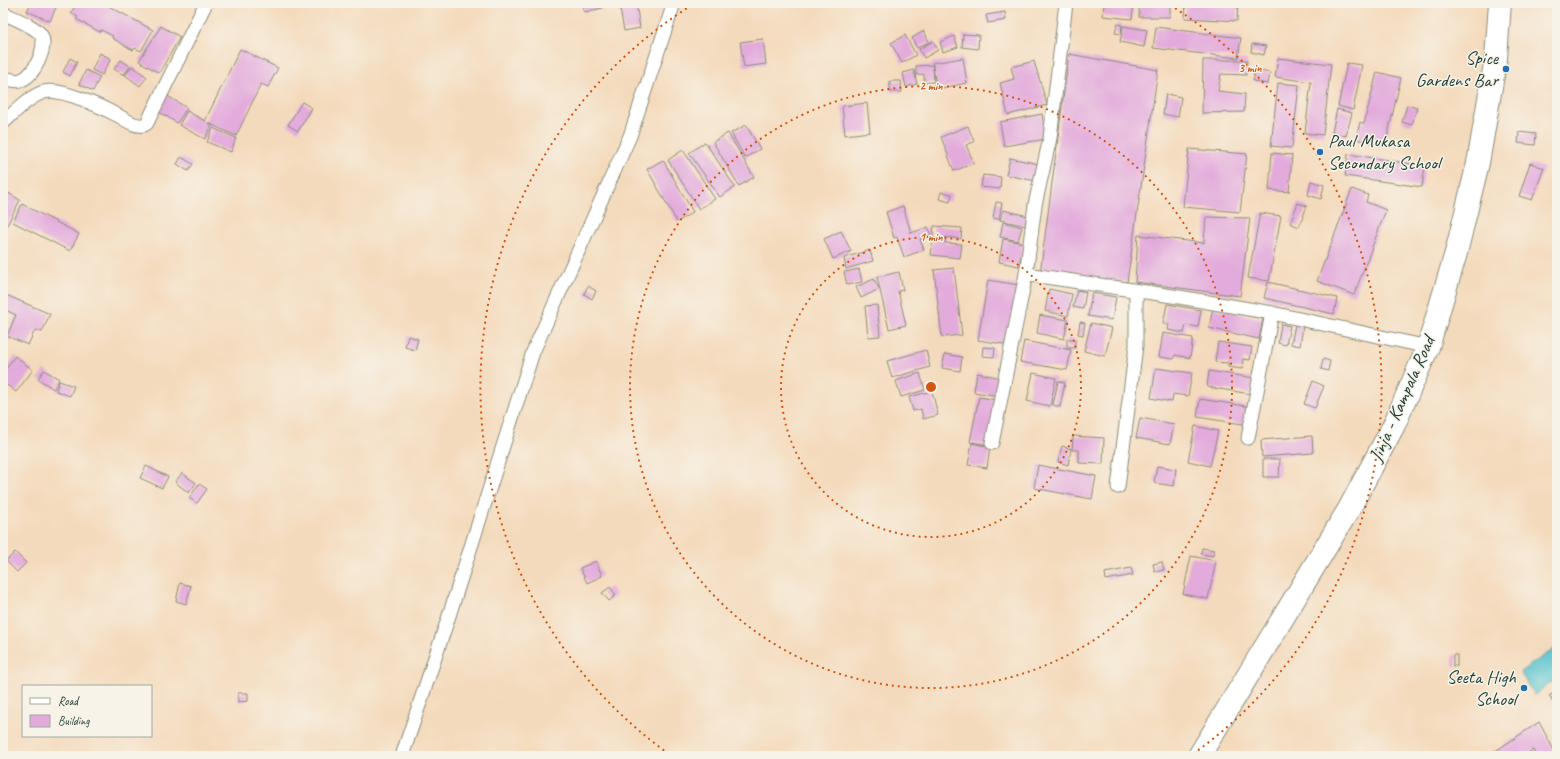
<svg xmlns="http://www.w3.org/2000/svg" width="1560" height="759" viewBox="0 0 1560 759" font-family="Caveat,sans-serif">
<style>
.water{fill:#58c5ce;stroke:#3c8181}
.building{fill:#e3abdc}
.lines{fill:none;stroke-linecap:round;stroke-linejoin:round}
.street-casing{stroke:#8a8c78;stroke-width:15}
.highway-casing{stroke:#8a8c78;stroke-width:24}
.street{stroke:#fff;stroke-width:13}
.highway{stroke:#fff;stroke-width:22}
.ring{fill:none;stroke:#d45610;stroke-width:2;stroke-dasharray:2 4}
.poi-dot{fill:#1f6fb2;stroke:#f7f3e8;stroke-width:1.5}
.labels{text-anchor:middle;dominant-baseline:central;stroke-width:3;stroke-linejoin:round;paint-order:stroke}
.poi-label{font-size:19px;fill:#1f3d34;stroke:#f7f3e8;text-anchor:end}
.street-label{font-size:19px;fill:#1f3d34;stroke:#f7f3e8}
.centre{fill:#d45610;stroke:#f7f3e8;stroke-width:2}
.ring-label{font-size:12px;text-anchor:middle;font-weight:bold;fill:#d45610;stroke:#f7f3e8;stroke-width:3;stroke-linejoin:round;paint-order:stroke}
</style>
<rect width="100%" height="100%" fill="#f7f3e8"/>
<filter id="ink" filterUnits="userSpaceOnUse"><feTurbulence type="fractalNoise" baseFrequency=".025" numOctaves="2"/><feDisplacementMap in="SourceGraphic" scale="8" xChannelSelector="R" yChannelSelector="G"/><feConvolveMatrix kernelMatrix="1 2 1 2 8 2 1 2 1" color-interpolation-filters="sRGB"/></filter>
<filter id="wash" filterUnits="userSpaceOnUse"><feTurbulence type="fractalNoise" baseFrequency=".012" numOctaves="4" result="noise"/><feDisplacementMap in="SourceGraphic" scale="16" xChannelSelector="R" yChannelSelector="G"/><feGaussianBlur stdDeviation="0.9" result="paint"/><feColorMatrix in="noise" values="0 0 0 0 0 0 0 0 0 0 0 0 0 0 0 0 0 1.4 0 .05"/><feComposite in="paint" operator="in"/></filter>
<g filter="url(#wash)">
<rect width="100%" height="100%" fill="#f4dabc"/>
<polygon class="water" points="1557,647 1557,679 1534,695 1520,672"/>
<g id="blocks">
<g class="building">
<polygon points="31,3 58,3 50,21 27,11"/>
<polygon points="77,3 103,3 153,30 141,51 135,48 133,50 112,38 113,36 101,30 100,32 76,19 78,17 71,13"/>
<polygon points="582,3 602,3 603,8 584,12"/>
<polygon points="619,3 636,3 640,28 624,31"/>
<polygon points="1104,3 1134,3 1132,19 1103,16"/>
<rect x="1139" y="3" width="31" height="14"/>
<polygon points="1186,3 1238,3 1237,21 1185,18"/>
<polygon points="1005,12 1006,20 988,23 986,15"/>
<polygon points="1117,24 1122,25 1121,34 1115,33"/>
<polygon points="161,26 180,37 159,73 139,61"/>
<polygon points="1123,26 1147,30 1144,47 1120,42"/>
<polygon points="1156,27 1241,38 1238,58 1153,48"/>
<polygon points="924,31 929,42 917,48 912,38"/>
<polygon points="963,34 979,35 978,49 962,47"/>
<polygon points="905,35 916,55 902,63 891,43"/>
<polygon points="954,36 958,47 943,52 940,42"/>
<polygon points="763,39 766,64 744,67 740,42"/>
<polygon points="933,41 938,50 924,58 919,49"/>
<polygon points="1252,44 1266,46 1264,55 1251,52"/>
<polygon points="240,49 278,68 268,87 261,84 236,136 208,123 212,125 205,139 179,125 187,111 205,121"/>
<polygon points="100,53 111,59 102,75 92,70"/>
<polygon points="1069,54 1158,70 1127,282 1040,274"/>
<polygon points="70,58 77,62 70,76 63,72"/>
<polygon points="963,58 967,83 937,89 932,63"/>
<polygon points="1278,58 1331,64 1323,135 1305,133 1311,82 1275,77"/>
<polygon points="121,60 130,66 124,75 114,69"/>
<polygon points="1203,60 1247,60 1246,75 1221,74 1218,91 1245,94 1244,112 1202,113"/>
<polygon points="1034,61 1047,105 1008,115 1000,83 1014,79 1011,67"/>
<polygon points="1347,63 1362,65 1353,110 1338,106"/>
<polygon points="933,65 934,82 924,83 924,74 916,75 916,66"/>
<polygon points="132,66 147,77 140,86 125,75"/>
<polygon points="86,70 100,77 93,91 79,84"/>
<polygon points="914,70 917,84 906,87 903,73"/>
<polygon points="1256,70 1270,73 1268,84 1253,81"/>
<polygon points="1377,72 1401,78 1385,146 1356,139 1360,122 1364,124"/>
<polygon points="890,81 901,81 902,92 890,92"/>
<polygon points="1278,83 1299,85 1292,148 1271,146"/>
<polygon points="1166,94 1181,97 1178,117 1163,114"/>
<polygon points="166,95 187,108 177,123 156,110"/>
<polygon points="302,102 312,108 298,131 288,125"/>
<polygon points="867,103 870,132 845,135 842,106"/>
<polygon points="1407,105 1417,108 1412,125 1402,122"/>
<polygon points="1337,109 1352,113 1346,136 1332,132"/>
<polygon points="1042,114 1046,139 1004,146 1000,122"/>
<polygon points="746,125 760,149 745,158 731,133"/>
<polygon points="968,126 974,142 966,145 974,163 954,171 941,137"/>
<polygon points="213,128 236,138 231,152 207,142"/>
<polygon points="1519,132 1536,134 1535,145 1518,143"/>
<polygon points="728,133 754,177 739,186 713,142"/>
<polygon points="705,142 735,187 720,197 689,153"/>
<polygon points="1189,149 1247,154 1240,212 1183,207"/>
<polygon points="683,150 715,199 699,209 668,160"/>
<polygon points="1272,153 1292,155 1289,192 1269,190"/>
<polygon points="1348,154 1425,166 1422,187 1345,176"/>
<polygon points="181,157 193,164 188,171 177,164"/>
<polygon points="1010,158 1039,164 1036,181 1006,175"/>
<polygon points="663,160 693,212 677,222 647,169"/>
<polygon points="1530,163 1544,168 1532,200 1519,196"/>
<polygon points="983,175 1001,177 1000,189 981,187"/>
<polygon points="1311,181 1324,185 1321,199 1308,195"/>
<polygon points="1352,189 1368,195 1366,202 1386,210 1354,295 1317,281"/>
<polygon points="3,190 20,200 3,233"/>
<polygon points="941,192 952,194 950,202 939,199"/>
<polygon points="996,202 1002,203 999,219 993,218"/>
<polygon points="1298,203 1307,206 1299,227 1290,223"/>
<polygon points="22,204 79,234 70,251 13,222"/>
<polygon points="903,206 911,233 928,227 931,235 920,239 924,250 904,257 897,237 894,238 886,212"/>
<polygon points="1003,210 1028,216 1026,226 1000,220"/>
<polygon points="1260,213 1281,216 1269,281 1248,278"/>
<polygon points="1206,217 1250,218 1240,296 1135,282 1138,235 1204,243"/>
<polygon points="1003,222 1022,227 1018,241 1000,237"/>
<polygon points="934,226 962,228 961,239 946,237 945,243 962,244 960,258 931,255"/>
<polygon points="841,231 851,251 833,259 824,239"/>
<polygon points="1003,239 1024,243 1019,266 999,262"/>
<polygon points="870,250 873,261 846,269 844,258"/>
<polygon points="954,268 962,335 942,337 934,270"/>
<polygon points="859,269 862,282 847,285 844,272"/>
<polygon points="899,272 903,290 898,291 906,325 889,329 877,277"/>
<polygon points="874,279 879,289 861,298 856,287"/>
<polygon points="988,280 1019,285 1009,345 978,340"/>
<polygon points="1268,282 1337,298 1334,314 1264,298"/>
<polygon points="588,286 596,291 592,299 584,294"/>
<polygon points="1049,289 1072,294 1068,316 1045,311"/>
<polygon points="1077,290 1086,292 1083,309 1073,307"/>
<polygon points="1092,293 1116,297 1112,320 1088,316"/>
<polygon points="6,295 50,314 42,332 35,330 28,345 7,336 16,315 3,309 3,302"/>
<polygon points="1167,304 1201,310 1198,327 1186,325 1184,333 1168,330 1169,325 1163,324"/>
<polygon points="877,305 880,336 868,337 865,306"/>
<polygon points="1213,308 1263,319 1259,339 1209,328"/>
<polygon points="1040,315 1068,320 1064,339 1037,333"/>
<polygon points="1080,322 1085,323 1083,335 1078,334"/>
<polygon points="1091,323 1112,328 1105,356 1084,351"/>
<polygon points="1281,324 1290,326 1286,345 1278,343"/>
<polygon points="1295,325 1303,326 1300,346 1291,344"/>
<polygon points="1163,333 1193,338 1190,358 1175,355 1174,359 1159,357"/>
<polygon points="408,336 418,339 415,350 405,347"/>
<rect x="1067" y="339" width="8" height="9"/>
<polygon points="1024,341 1071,350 1067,370 1020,362"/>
<polygon points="1218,342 1252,347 1250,360 1243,359 1242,369 1228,367 1228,363 1215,362"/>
<polygon points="983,347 995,348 994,357 982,356"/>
<polygon points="926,350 930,367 892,378 887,361"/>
<polygon points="945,354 962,357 960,371 942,368"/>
<polygon points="15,356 33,370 16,392 7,385 3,390 3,373"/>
<polygon points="1323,359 1330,361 1328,371 1321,369"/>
<polygon points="1156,368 1192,373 1188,396 1173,394 1172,402 1151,398"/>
<polygon points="44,370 59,379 54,389 38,379"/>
<polygon points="1209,371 1254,378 1251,394 1207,387"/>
<polygon points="920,373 925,390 901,397 896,381"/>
<polygon points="977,373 1002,378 999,396 974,392"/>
<polygon points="1033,373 1056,378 1050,406 1027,401"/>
<polygon points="59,381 74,386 70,396 56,391"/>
<polygon points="1058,381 1065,383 1060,407 1053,405"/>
<polygon points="1313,381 1324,386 1315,408 1304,404"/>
<polygon points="932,391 938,415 923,419 921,409 913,411 909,397"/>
<polygon points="979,397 997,400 989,445 970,442"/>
<polygon points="1200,399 1252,407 1249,425 1197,417"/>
<polygon points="1140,418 1174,424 1170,444 1136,438"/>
<polygon points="1195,426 1218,431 1210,466 1188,461"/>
<polygon points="1073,436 1104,438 1103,464 1079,463 1079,450 1072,450"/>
<polygon points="1312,436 1313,453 1262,457 1261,440"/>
<polygon points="972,443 990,447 987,468 968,465"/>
<polygon points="1062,446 1071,449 1068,465 1058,462"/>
<polygon points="1263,459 1280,459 1279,477 1263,477"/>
<polygon points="1038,465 1096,476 1092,499 1034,488"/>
<polygon points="146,466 168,477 162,488 140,478"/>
<polygon points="1157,466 1176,469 1174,486 1154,483"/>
<polygon points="182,473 196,483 189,493 175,482"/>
<polygon points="199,484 207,489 197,503 189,498"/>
<polygon points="1202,548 1214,550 1213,556 1201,554"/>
<polygon points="15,552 26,563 17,572 6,561"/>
<polygon points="1191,556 1216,561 1208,599 1183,594"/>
<polygon points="596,561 602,576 587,583 580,568"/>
<polygon points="1162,562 1164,570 1155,572 1153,564"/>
<polygon points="1131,568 1133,575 1106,580 1105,573"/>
<polygon points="180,583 191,586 186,604 176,601"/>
<polygon points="610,587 616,595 609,601 602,593"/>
<rect x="1453" y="655" width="4" height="11"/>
<polygon points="1557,691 1557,708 1549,696"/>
<polygon points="238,693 248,693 248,701 238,702"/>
<polygon points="1539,722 1555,752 1557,751 1557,756 1536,756 1533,750 1523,756 1488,756"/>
</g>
</g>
</g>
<g filter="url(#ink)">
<use href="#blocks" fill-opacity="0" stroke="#8a8c78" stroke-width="1"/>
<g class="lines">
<defs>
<g id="street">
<path d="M3,13c10,5 32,13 38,22 7,12 -7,41 -20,45 -6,2 -12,-1 -18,-3"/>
<path d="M3,123c12,-11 25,-26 41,-31 16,-5 60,16 75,24 7,4 16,11 25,9l3,-2 59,-120"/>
<polyline points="1026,274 1179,297 1272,313 1428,347"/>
<polyline points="1248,438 1272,313"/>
<polyline points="992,443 1026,274 1035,205 1050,138 1066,3"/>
<polyline points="1118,487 1136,346 1136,291"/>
<polyline points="402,756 447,622 533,352 630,136 674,3"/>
</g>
<polyline id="highway" points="1199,756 1349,509 1394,425 1428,347 1456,253 1478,163 1496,58 1500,3"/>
</defs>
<use href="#street" class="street-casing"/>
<use href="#highway" class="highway-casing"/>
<use href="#street" class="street"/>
<use href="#highway" class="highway"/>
</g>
</g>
<g class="ring">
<circle cx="931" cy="387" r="150"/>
<circle cx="931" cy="387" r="301"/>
<path d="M669 754A451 451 0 0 1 692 5M1170 5A451 451 0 0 1 1193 754"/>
</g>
<g class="poi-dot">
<circle cx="1506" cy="69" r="4"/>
<circle cx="1320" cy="152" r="4"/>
<circle cx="1524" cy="688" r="4"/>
</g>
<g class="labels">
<g class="poi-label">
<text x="1498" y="58">Spice<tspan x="1498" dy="22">Gardens Bar</tspan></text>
<text x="1328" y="141" text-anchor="start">Paul Mukasa<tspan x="1328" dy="22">Secondary School</tspan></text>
<text x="1516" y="677">Seeta High<tspan x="1516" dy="22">School</tspan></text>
</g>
<g class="street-label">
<text transform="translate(1402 399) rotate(-66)">Jinja - Kampala Road</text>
</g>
</g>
<circle cx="931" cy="387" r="6" class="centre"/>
<g class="ring-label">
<text x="1250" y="72">3 min</text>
<text x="931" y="90">2 min</text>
<text x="931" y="241">1 min</text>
</g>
<rect width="1560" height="759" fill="none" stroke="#f7f3e8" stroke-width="16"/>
<rect x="22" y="685" width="130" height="52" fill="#f7f3e8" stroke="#a1aaa0"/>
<rect x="30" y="698" width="20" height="6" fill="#ffffff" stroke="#a1aaa0"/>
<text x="58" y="705" font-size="12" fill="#1f3d34">Road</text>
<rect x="30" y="715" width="20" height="12" fill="#e3abdc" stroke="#a1aaa0"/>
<text x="58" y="725" font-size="12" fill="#1f3d34">Building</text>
</svg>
